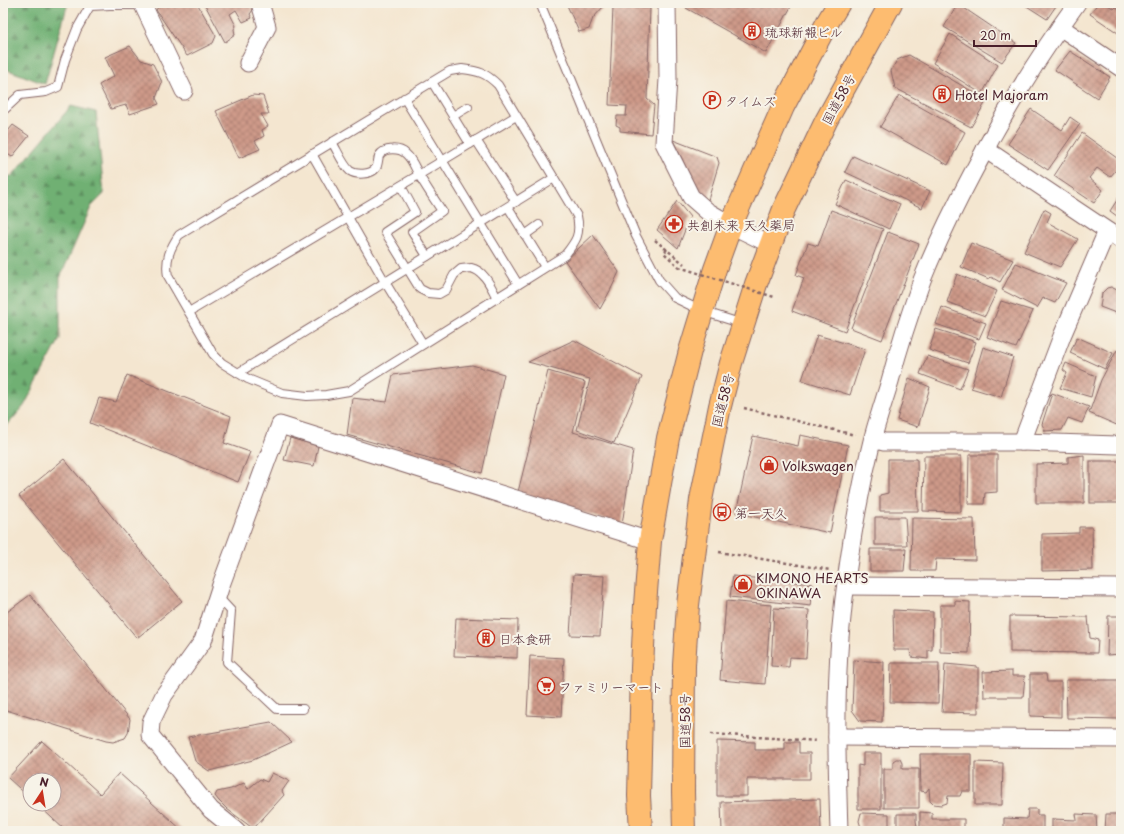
<svg xmlns="http://www.w3.org/2000/svg" width="1124" height="834" viewBox="0 0 1124 834" font-family="'Playpen Sans','Klee One',sans-serif">
<style>
.forest{fill:url(#forest-firs);stroke:#5c684f}
.building{fill:url(#building-cross-hatch)}
.lines{fill:none;stroke-linecap:round;stroke-linejoin:round}
.service-casing{stroke:#866565;stroke-width:10}
.minor-casing{stroke:#866565;stroke-width:19}
.trunk-casing{stroke:#866565;stroke-width:24}
.path{stroke:#866565;stroke-width:2.5;stroke-dasharray:3 3;stroke-linecap:butt}
.service{stroke:#fff;stroke-width:8}
.minor{stroke:#fff;stroke-width:17}
.trunk{stroke:#fdbc70;stroke-width:22}
.path-bridge{stroke:#866565;stroke-width:2.5;stroke-dasharray:3 3;stroke-linecap:butt}
.labels{text-anchor:middle;dominant-baseline:central;stroke-width:4;stroke-linejoin:round;paint-order:stroke}
.poi-label{font-size:13px;fill:#4a1f2b;stroke:#f7f3e8;text-anchor:start}
.street-label{font-size:13px;fill:#4a1f2b;stroke:#f7f3e8}
</style>
<defs>
<pattern id="forest-firs" width="22" height="20" patternUnits="userSpaceOnUse"><rect width="22" height="20" fill="#6fb073"/><path d="M5 1l3.5 6h-7zM16 11l3.5 6h-7z" fill="#5d8f5f"/></pattern>
<pattern id="building-cross-hatch" width="8" height="8" patternUnits="userSpaceOnUse"><rect width="8" height="8" fill="#ce9a89"/><path d="M0 0l8 8M0 8l8-8" fill="none" stroke="#a97d70"/></pattern>
</defs>
<rect width="100%" height="100%" fill="#f7f3e8"/>
<filter id="ink" filterUnits="userSpaceOnUse"><feTurbulence type="fractalNoise" baseFrequency=".025" numOctaves="2"/><feDisplacementMap in="SourceGraphic" scale="8" xChannelSelector="R" yChannelSelector="G"/><feConvolveMatrix kernelMatrix="1 2 1 2 8 2 1 2 1" color-interpolation-filters="sRGB"/></filter>
<filter id="wash" filterUnits="userSpaceOnUse"><feTurbulence type="fractalNoise" baseFrequency=".012" numOctaves="4" result="noise"/><feDisplacementMap in="SourceGraphic" scale="16" xChannelSelector="R" yChannelSelector="G"/><feGaussianBlur stdDeviation="0.9" result="paint"/><feColorMatrix in="noise" values="0 0 0 0 0 0 0 0 0 0 0 0 0 0 0 0 0 1.4 0 .05"/><feComposite in="paint" operator="in"/></filter>
<g filter="url(#wash)">
<rect width="100%" height="100%" fill="#f4e6d0"/>
<g class="forest">
<polygon points="3,3 68,3 45,84 3,68"/>
<polygon points="71,106 96,112 104,194 91,207 60,278 60,339 24,406 3,430 3,172 11,177"/>
</g>
<g id="blocks">
<g class="building">
<polygon points="161,3 197,3 216,36 213,43 187,56 156,10"/>
<polygon points="204,3 249,3 253,10 250,14 252,18 243,22 236,10 230,14 236,26 234,29 235,35 225,42"/>
<polygon points="566,3 602,3 604,6 593,18 589,29 579,32"/>
<polygon points="689,3 793,3 766,53 686,8"/>
<polygon points="1022,3 1058,3 1047,19"/>
<polygon points="1098,3 1105,3 1114,9 1116,7 1121,10 1121,35 1090,14"/>
<polygon points="958,4 1016,43 1002,62 944,27"/>
<polygon points="613,7 650,8 647,99 654,105 651,134 620,131 620,127 616,125 617,116 626,116 627,106 609,105"/>
<polygon points="950,34 998,65 982,94 933,63"/>
<polygon points="130,46 141,60 153,64 162,82 156,98 159,104 130,114 126,105 111,109 99,85 114,76 105,57"/>
<polygon points="1070,51 1110,77 1097,98 1055,70"/>
<polygon points="909,55 987,100 971,127 895,88 891,71 897,60"/>
<polygon points="253,95 263,96 269,114 261,114 268,126 262,130 264,136 255,141 260,149 239,158 216,111"/>
<polygon points="899,95 965,132 948,165 880,127"/>
<polygon points="1031,109 1062,130 1070,117 1080,124 1048,170 1008,144"/>
<polygon points="13,125 29,136 12,157 3,151 3,137"/>
<polygon points="1082,133 1121,161 1121,164 1110,177 1097,168 1089,178 1103,190 1094,203 1054,176"/>
<polygon points="673,140 717,157 719,163 708,200 701,199"/>
<polygon points="853,156 930,191 922,208 845,172"/>
<polygon points="846,180 900,204 889,229 835,204"/>
<polygon points="1121,194 1121,219 1110,211"/>
<polygon points="677,201 690,217 678,248 657,230"/>
<polygon points="1044,209 1051,213 1047,222 1078,239 1060,267 1024,252"/>
<polygon points="831,210 883,229 845,331 792,311 804,278 796,275 808,243 818,246"/>
<polygon points="888,232 919,244 882,340 851,328"/>
<polygon points="593,235 619,272 611,289 600,309 565,261"/>
<polygon points="971,243 1013,260 1000,282 991,277 989,279 961,267"/>
<polygon points="1016,263 1066,283 1055,303 1043,298 1037,308 1002,290"/>
<polygon points="957,274 997,291 985,316 947,302"/>
<polygon points="1111,287 1121,292 1121,315 1100,307 1102,293 1107,288"/>
<polygon points="1001,301 1033,311 1016,348 987,337"/>
<polygon points="942,307 986,323 979,339 936,324"/>
<polygon points="936,329 976,342 968,363 929,350"/>
<polygon points="817,335 865,349 850,395 802,380"/>
<polygon points="1077,337 1113,353 1105,369 1070,353"/>
<polygon points="574,340 642,377 614,443 577,430 590,379 528,362"/>
<polygon points="983,347 1013,357 1001,397 971,388"/>
<polygon points="1117,350 1121,352 1121,378 1119,377 1118,380 1121,382 1121,421 1119,426 1089,413 1101,380"/>
<polygon points="927,356 968,369 960,389 920,374"/>
<polygon points="1066,363 1096,376 1091,397 1060,388 1067,373 1063,370"/>
<polygon points="472,365 504,374 482,473 347,435 352,398 387,402 393,375"/>
<polygon points="548,371 585,382 573,432 633,450 622,525 518,492"/>
<polygon points="127,375 231,416 224,443 250,452 238,482 90,423 99,398 116,402"/>
<polygon points="909,378 930,387 918,427 897,420"/>
<polygon points="1052,393 1089,407 1082,423 1068,418 1062,430 1045,431 1042,424"/>
<polygon points="800,435 848,445 830,533 736,513 753,436 798,446"/>
<polygon points="290,438 318,446 314,466 284,460"/>
<polygon points="969,455 997,455 997,492 985,493 984,504 968,504"/>
<polygon points="1084,455 1084,503 1036,503 1036,464 1068,463 1068,457"/>
<polygon points="924,456 961,456 961,512 923,511"/>
<polygon points="64,459 182,601 137,638 19,496"/>
<polygon points="888,459 917,459 918,511 880,511 880,495 888,493"/>
<rect x="1090" y="461" width="31" height="42"/>
<polygon points="875,517 905,517 907,545 875,545"/>
<polygon points="1119,517 1121,517 1121,542 1118,541"/>
<polygon points="912,518 974,519 975,560 936,559 935,571 911,571"/>
<polygon points="1079,527 1092,527 1093,570 1042,571 1042,534 1079,533"/>
<polygon points="870,549 906,549 904,571 870,571"/>
<polygon points="574,574 604,576 600,636 570,635"/>
<polygon points="733,576 813,584 811,606 730,597"/>
<polygon points="30,595 130,719 128,733 125,738 113,742 106,741 3,709 3,615"/>
<polygon points="726,601 771,605 765,684 720,680"/>
<polygon points="955,601 970,602 969,653 940,652 940,605 955,605"/>
<polygon points="774,608 809,610 806,658 790,657 789,667 771,666"/>
<polygon points="893,610 933,612 932,650 928,650 928,659 911,657 910,650 894,650"/>
<polygon points="1010,616 1088,617 1090,638 1098,640 1097,653 1010,652"/>
<polygon points="1108,616 1121,616 1121,654 1107,655"/>
<polygon points="456,618 518,620 517,658 454,656"/>
<polygon points="530,656 564,658 561,717 527,715"/>
<polygon points="854,660 884,662 882,722 860,721 852,710"/>
<polygon points="891,663 939,663 938,703 890,702"/>
<polygon points="945,664 978,667 978,713 942,712"/>
<polygon points="1012,671 1012,676 1025,676 1023,697 984,697 983,672"/>
<polygon points="1030,674 1046,674 1047,682 1061,682 1061,717 1030,716"/>
<polygon points="1066,680 1121,680 1121,719 1067,718"/>
<polygon points="271,722 292,742 253,760 209,771 195,761 188,737"/>
<polygon points="42,741 100,794 119,773 183,831 66,831 37,804 54,804 54,780 30,780 30,798 8,778"/>
<polygon points="717,741 755,742 755,750 785,750 785,742 799,742 799,753 810,753 810,779 747,779 747,796 717,796"/>
<polygon points="863,753 881,753 881,809 858,809 858,765 863,766"/>
<polygon points="920,754 971,754 971,791 962,791 960,796 948,796 947,803 941,805 933,804 930,801 929,788 926,792 921,791"/>
<polygon points="896,759 900,759 902,763 902,769 919,769 919,808 884,808 884,769 893,769 893,761"/>
<polygon points="975,762 1003,763 1002,805 975,805"/>
<polygon points="272,773 289,781 282,791 284,795 255,827 251,827 227,809 219,801 215,796 217,792 231,789 244,783 248,789 260,779 267,782"/>
<polygon points="820,799 821,831 722,831 721,802"/>
<polygon points="1028,809 1037,809 1037,815 1043,815 1043,831 1004,831 1004,818 1027,819"/>
<polygon points="920,812 932,813 932,819 964,819 964,831 920,831"/>
<polygon points="861,813 889,814 889,831 862,831 859,821"/>
<polygon points="897,814 916,814 916,821 918,831 897,831"/>
<polygon points="1076,814 1096,815 1097,831 1052,831 1052,819 1077,820"/>
<polygon points="1106,814 1121,814 1121,831 1105,831"/>
</g>
</g>
</g>
<g filter="url(#ink)">
<use href="#blocks" fill-opacity="0" stroke="#866565" stroke-width="1"/>
<g class="lines">
<defs>
<g id="service">
<polyline points="540,3 636,236 659,280 675,298 702,311 743,324"/>
<path d="M462,69c17,2 24,4 36,16l79,131c4,19 -1,25 -12,39l-216,136 -23,4 -19,1 -25,-3 -34,-14 -26,-16 -9,-9 -45,-78c-3,-16 2,-28 11,-41l271,-164z"/>
<polyline points="432,82 470,144"/>
<polyline points="404,98 518,284"/>
<polyline points="5,109 20,95 46,92 58,87 65,60 77,29 90,6 110,5 143,5"/>
<polyline points="453,116 468,107"/>
<polyline points="476,140 516,202"/>
<path d="M332,142c5,8 11,23 18,29 6,4 21,4 26,-3 2,-3 2,-9 3,-12 5,-9 21,-8 27,-2 6,5 9,14 13,21 7,12 15,24 23,36l-30,21 15,24"/>
<polyline points="312,154 385,282 423,344"/>
<path d="M401,186l14,26 -30,20 35,57 8,4 11,1 7,-4 8,-15 7,-6c3,0 7,-1 10,-1 14,3 20,19 26,30"/>
<polyline points="508,207 545,267"/>
<polyline points="525,235 539,225"/>
<polyline points="189,312 442,161 516,116"/>
<polyline points="238,373 554,178"/>
<polyline points="217,596 231,611 227,662 277,709 303,709"/>
</g>
<g id="minor">
<polyline points="144,3 143,5 184,91"/>
<polyline points="667,3 668,79 664,143 691,197 707,211 731,225 770,244"/>
<polyline points="1060,27 1121,68"/>
<polyline points="248,63 267,27 260,3"/>
<polyline points="985,149 1121,240"/>
<polyline points="873,439 884,442 1022,442 1118,445 1121,443"/>
<polyline points="1022,442 1062,336 1107,231"/>
<polyline points="846,586 1121,588"/>
<polyline points="837,737 1121,739"/>
<polyline points="237,831 211,810 150,735 151,722 164,695 203,641 221,585 280,425 650,541"/>
<path d="M839,831c-2,-65 -4,-130 1,-194 6,-66 16,-132 32,-196 5,-20 12,-40 18,-60 9,-34 20,-68 32,-101 14,-35 31,-70 49,-104 31,-60 66,-118 106,-173"/>
</g>
<g id="trunk">
<polyline points="641,831 639,796 642,668 645,605 650,541 668,438 690,351 715,269 731,225 783,107 827,23 839,3"/>
<polyline points="684,831 683,792 684,665 688,605 701,500 720,406 731,363 756,284 784,209 826,121 891,3"/>
</g>
</defs>
<use href="#service" class="service-casing"/>
<use href="#minor" class="minor-casing"/>
<use href="#trunk" class="trunk-casing"/>
<g class="path">
<polyline points="655,240 684,264"/>
<polyline points="667,249 664,253 679,267"/>
<polyline points="744,408 855,435"/>
<polyline points="719,552 830,570"/>
<polyline points="711,734 818,741"/>
</g>
<use href="#service" class="service"/>
<use href="#minor" class="minor"/>
<use href="#trunk" class="trunk"/>
<polyline class="path-bridge" points="679,267 774,297"/>
</g>
</g>
<defs>
<symbol id="building-ring" viewBox="-11 -11 22 22"><circle r="9.5" fill="#f7f3e8" stroke="#c8321e" stroke-width="1.5"/><path d="M-4-6H4V6H1V3H-1V6H-4ZM-2.5-4.3h1.7v1.8h-1.7ZM.8-4.3h1.7v1.8H.8ZM-2.5-1h1.7V.8h-1.7ZM.8-1h1.7V.8H.8Z" fill="#c8321e"/></symbol>
<symbol id="parking-ring" viewBox="-11 -11 22 22"><circle r="9.5" fill="#f7f3e8" stroke="#c8321e" stroke-width="1.5"/><path d="M-3.5-5.5H1a3.5 3.5 0 0 1 0 7H-1V5.5H-3.5ZM-1-3.4V-.6H.8a1.4 1.4 0 0 0 0-2.8Z" fill="#c8321e"/></symbol>
<symbol id="pharmacy-ring" viewBox="-11 -11 22 22"><circle r="9.5" fill="#f7f3e8" stroke="#c8321e" stroke-width="1.5"/><path d="M-2-6h4v4h4v4h-4v4h-4v-4h-4v-4h4Z" fill="#c8321e"/></symbol>
<symbol id="shop-ring" viewBox="-11 -11 22 22"><circle r="9.5" fill="#f7f3e8" stroke="#c8321e" stroke-width="1.5"/><path d="M-5-2.5h2.3a2.7 3.5 0 0 1 5.4 0H5L5.5 6h-11ZM-1.5-2.5h3a1.5 2.3 0 0 0-3 0Z" fill="#c8321e"/></symbol>
<symbol id="bus-ring" viewBox="-11 -11 22 22"><circle r="9.5" fill="#f7f3e8" stroke="#c8321e" stroke-width="1.5"/><path d="M-5-6H5V4H4V6H2V4H-2V6H-4V4H-5ZM-3.5-4V0h7V-4ZM-3.5 1.2v1.5H-2V1.2ZM2 1.2v1.5H3.5V1.2Z" fill="#c8321e"/></symbol>
<symbol id="supermarket-ring" viewBox="-11 -11 22 22"><circle r="9.5" fill="#f7f3e8" stroke="#c8321e" stroke-width="1.5"/><path d="M-6-5.5h2.5l.6 2H6L4.5 2H-2.5L-4.4-4H-6ZM-1.5 3.2a1.3 1.3 0 1 0 .1 0ZM3 3.2a1.3 1.3 0 1 0 .1 0Z" fill="#c8321e"/></symbol>
</defs>
<g fill-rule="evenodd">
<use href="#building-ring" x="742" y="21" width="20" height="20"/>
<use href="#building-ring" x="932" y="84" width="20" height="20"/>
<use href="#parking-ring" x="702" y="90" width="20" height="20"/>
<use href="#pharmacy-ring" x="664" y="214" width="20" height="20"/>
<use href="#shop-ring" x="759" y="455" width="20" height="20"/>
<use href="#bus-ring" x="712" y="502" width="20" height="20"/>
<use href="#shop-ring" x="733" y="574" width="20" height="20"/>
<use href="#building-ring" x="476" y="628" width="20" height="20"/>
<use href="#supermarket-ring" x="536" y="676" width="20" height="20"/>
</g>
<g class="labels">
<g class="poi-label">
<text x="765" y="31">琉球新報ビル</text>
<text x="955" y="94">Hotel Majoram</text>
<text x="725" y="100">タイムズ</text>
<text x="687" y="224">共創未来 天久薬局</text>
<text x="782" y="465">Volkswagen</text>
<text x="735" y="512">第一天久</text>
<text x="756" y="577">KIMONO HEARTS<tspan x="756" dy="15">OKINAWA</tspan></text>
<text x="499" y="638">日本食研</text>
<text x="559" y="686">ファミリーマート</text>
</g>
<g class="street-label">
<text transform="translate(838 99) rotate(-62)">国道58号</text>
<text transform="translate(722 400) rotate(-76)">国道58号</text>
<text transform="translate(684 721) rotate(-90)">国道58号</text>
</g>
</g>
<rect width="1124" height="834" fill="none" stroke="#f7f3e8" stroke-width="16"/>
<g transform="translate(42 792) rotate(12)"><circle r="19" fill="#f7f3e8" stroke="#b29e9c"/>
<path d="M0-3L7 15L0 10L-7 15Z" fill="#c8321e"/>
<text y="-6" font-size="11" font-weight="bold" text-anchor="middle" fill="#4a1f2b">N</text>
</g>
<path d="M974 40v6h62v-6" fill="none" stroke="#4a1f2b" stroke-width="2"/>
<text x="980" y="40" font-size="12" fill="#4a1f2b" stroke="#f7f3e8" stroke-width="3" paint-order="stroke">20 m</text>
</svg>
